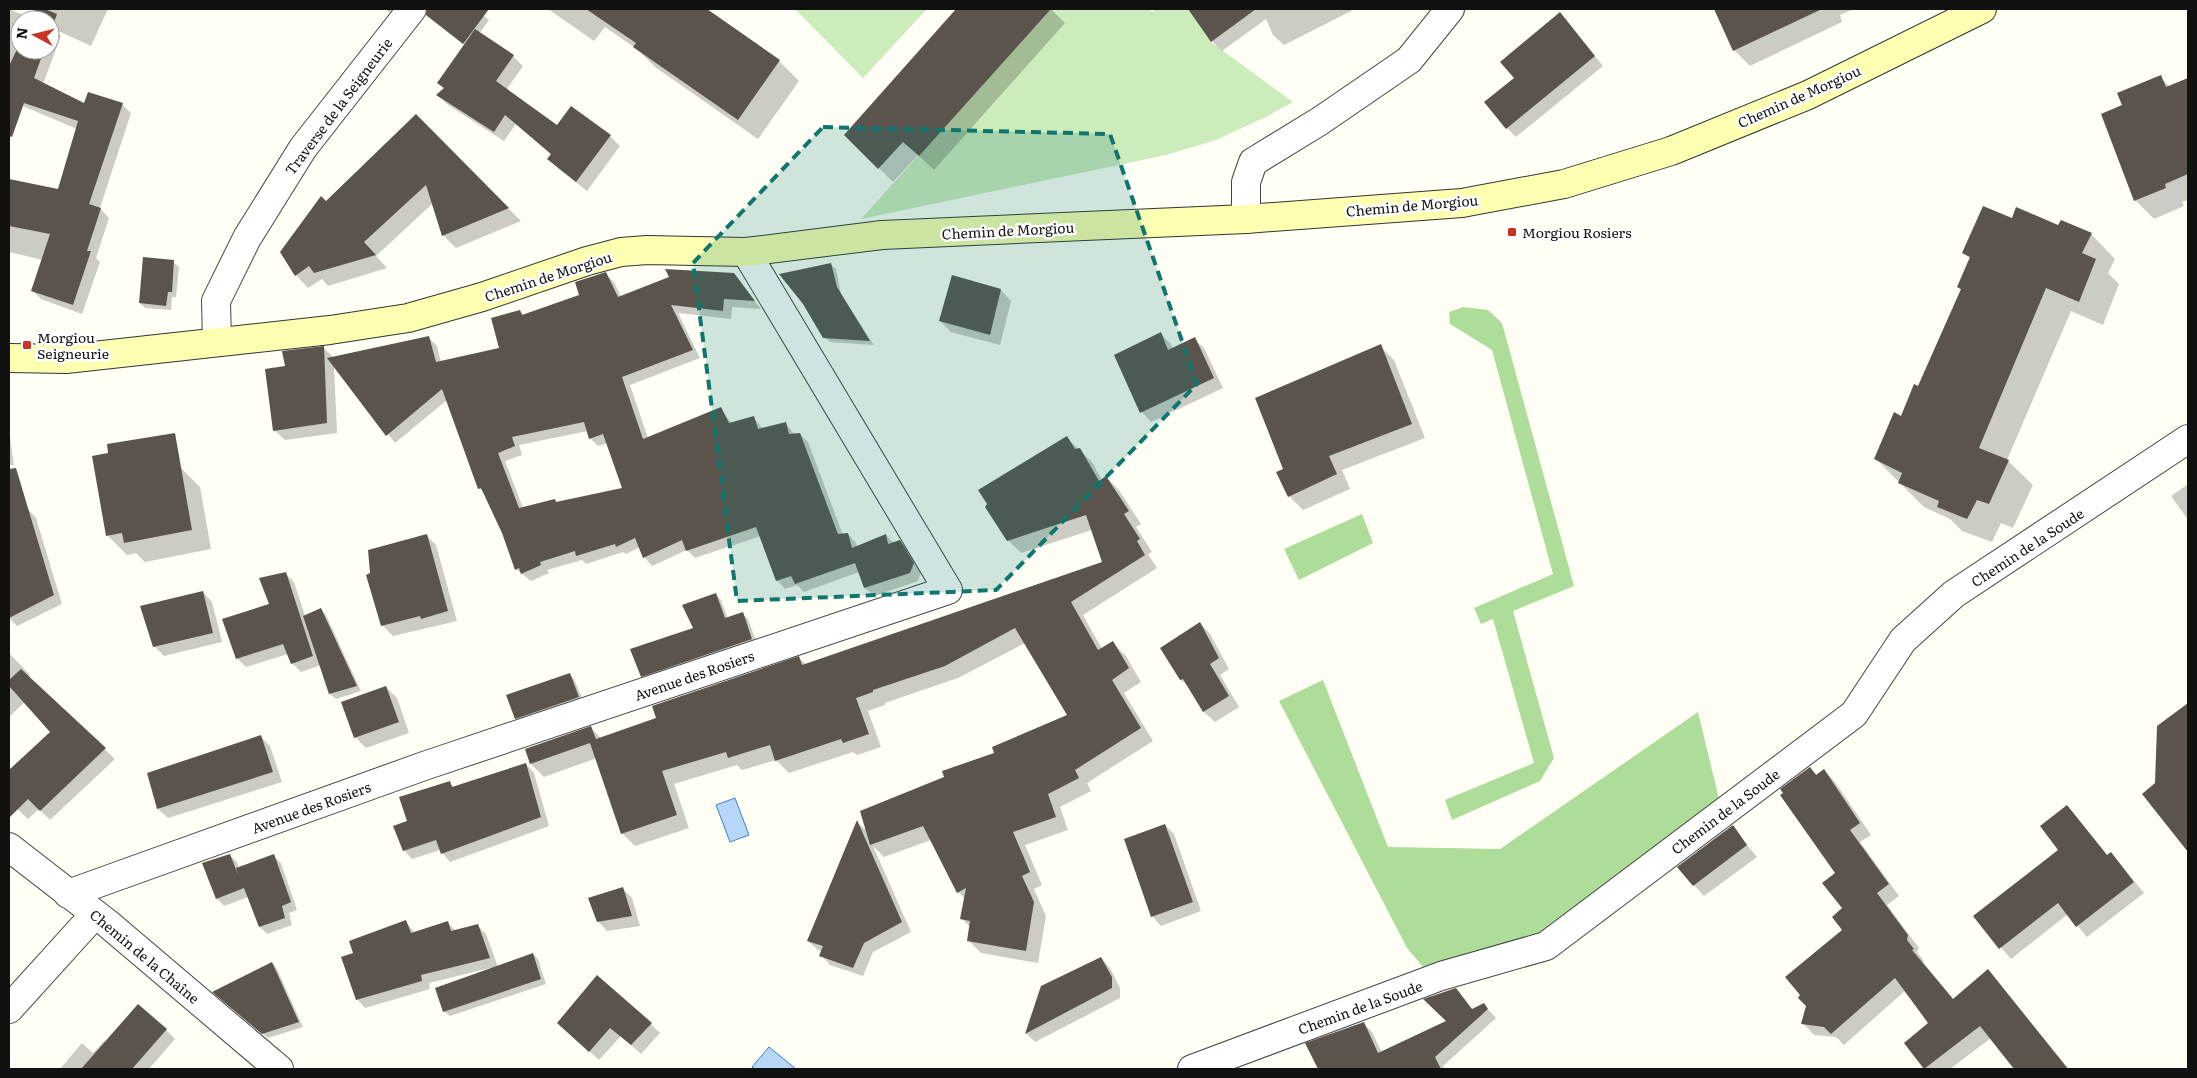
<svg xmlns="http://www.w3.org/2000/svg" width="2197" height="1078" viewBox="0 0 2197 1078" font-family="Literata,serif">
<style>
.green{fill:#cdecbc}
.forest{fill:#aedd9a}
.water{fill:#b7d6f8;stroke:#3c7fd2}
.shadow{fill:#0003;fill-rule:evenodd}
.building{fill:#5a544d;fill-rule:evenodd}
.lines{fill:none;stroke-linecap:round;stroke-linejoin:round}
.street-casing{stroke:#444;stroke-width:30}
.secondary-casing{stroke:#333;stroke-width:30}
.street{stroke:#fff;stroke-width:28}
.secondary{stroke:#fcffb0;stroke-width:28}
.marked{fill:#0f766e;fill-opacity:0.2;stroke:#0f766e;stroke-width:4;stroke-dasharray:10 6;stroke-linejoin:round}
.poi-dot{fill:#c73423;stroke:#fff;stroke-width:2}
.labels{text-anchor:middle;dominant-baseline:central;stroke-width:5;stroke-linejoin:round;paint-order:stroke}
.street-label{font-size:14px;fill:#111;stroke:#fff}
.poi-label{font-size:14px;fill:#111;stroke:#fff;text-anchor:start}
</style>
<rect width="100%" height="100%" fill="#fffff5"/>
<g class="green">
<polygon points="795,9 927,9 863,78"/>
<polygon points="1051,9 1150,9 1152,12 1155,9 1188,9 1211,42 1293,102 1266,117 1216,140 1166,155 861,219"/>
</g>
<g class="forest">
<polygon points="1463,307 1488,310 1502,323 1574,586 1513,611 1554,758 1540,781 1452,820 1445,800 1534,763 1493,619 1481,624 1474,608 1553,574 1492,350 1450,324 1449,312"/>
<polygon points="1362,514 1373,543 1299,580 1284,549"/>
<polygon points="1323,680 1388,847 1500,849 1698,712 1719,799 1541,932 1423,967 1407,948 1279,701"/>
</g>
<g class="water">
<polygon points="735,798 749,835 730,842 716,805"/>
<polygon points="769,1047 796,1069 755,1069 752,1067"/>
</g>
<g class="shadow">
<polygon points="9,9 36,20 20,20 20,50 50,50 50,20 40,20 34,14 36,9 108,9 91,46 56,30 61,36 43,84 85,105 122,104 131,113 100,208 109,218 96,258 100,262 82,314 41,299 32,290 43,260 9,252 9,180 58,190 77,129 18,104 9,123"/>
<polygon points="385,9 403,9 395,17"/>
<polygon points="440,9 475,9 489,20 479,34 513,56 523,66 506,90 557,127 610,136 620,146 587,191 559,169 549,159 552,155 516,124 504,141 448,105 438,95 445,89 438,83 465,45 433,19"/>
<polygon points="548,9 705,9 779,61 799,81 758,139 655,67 638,50 605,27 594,41"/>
<polygon points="958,9 1051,9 1065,23 934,170 918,155 893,182 846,135"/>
<polygon points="1189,9 1355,9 1284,45 1273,35 1266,19 1222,51 1212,41"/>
<polygon points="1715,9 1854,9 1840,15 1842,22 1750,66 1734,50"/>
<polygon points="1560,14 1603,66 1516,137 1507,128 1516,79"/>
<polygon points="2160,77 2170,87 2188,79 2188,200 2182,202 2184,206 2154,219 2135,200 2123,106"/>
<polygon points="416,116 521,221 456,248 443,235 433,203 376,256 387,268 328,286 322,279 308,288 296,275 326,202"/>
<polygon points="2012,220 2058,226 2091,234 2115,259 2108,273 2119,284 2103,325 2071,311 2007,460 2033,485 2013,528 2001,523 1992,542 1962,531 1950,519 1924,507 1875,458 1918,387 1961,290 1958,287 1970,259 1964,253"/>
<polygon points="173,262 179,267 176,297 172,297 171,310 145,308 140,303"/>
<polygon points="830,264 836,269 841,294 874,345 830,342 824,337"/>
<path d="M605,274l9,8 7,15 112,-23 28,35 -29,-2 -1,12 -53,-6 22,45 -70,27 18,53 73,-29 11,15 22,-6 9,11 23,-5 9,11 5,-1 8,8 35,93 5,-1 8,9 1,4 29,-12 8,8 6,-2 8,9 13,22 -3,9 -44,15 -9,-8 -6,-16 -55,20 -7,-7 -12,4 -8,-9 -16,-44 -66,22 -8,-8 -35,16 -8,-9 -4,-10 -14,7 -3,-2 -37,12 -4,-4 -35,10 2,3 -18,8 -15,-12 -13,-37 -18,-39 -6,-5 -32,-88 -52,43 -61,-78 3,68 -52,7 -11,-10 12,-63 38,-19 10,10 95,-20 8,8 4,16 60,-13 19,-38 4,4 57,-19zM588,431l2,7 8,8 10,-3 16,46 -66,14 -3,-3 -32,8 -18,-47 17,-6 -3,-10z"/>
<polygon points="1001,290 1011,301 1000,345 951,332 940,321"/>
<polygon points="1160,333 1170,343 1173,349 1194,339 1204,348 1223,388 1151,422 1142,412 1115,355"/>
<polygon points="1380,346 1394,360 1425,438 1342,470 1350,489 1303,510 1289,496 1284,470"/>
<polygon points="9,430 14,465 9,465"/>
<polygon points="1067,438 1092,462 1102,480 1106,477 1119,490 1141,524 1136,527 1152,552 1148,554 1157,568 1083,615 1102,649 1113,643 1126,656 1141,682 1124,693 1153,741 1087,783 1091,791 1060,807 1068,830 1025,845 1042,885 1034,889 1046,916 1038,963 981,953 968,940 970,927 962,919 965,899 958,892 931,840 884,857 873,846 911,932 873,952 863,976 830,965 821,955 822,951 818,950 808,941 857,822 868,832 946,778 996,754 1069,715 1025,643 958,678 885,703 885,705 868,711 881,747 857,755 853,752 789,773 776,760 742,770 737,765 674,784 689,828 635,846 622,833 597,758 544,777 531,764 526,749 591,728 601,738 658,719 799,658 807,665 1103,563 1092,530 1021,553 1008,540"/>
<polygon points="181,468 200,487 211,549 145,562 136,553 127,555 108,536"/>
<polygon points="2188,484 2188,520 2171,496"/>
<polygon points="28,509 36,518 62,604 17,626 9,618 9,515"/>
<polygon points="426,535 436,545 457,621 393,636 382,625"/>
<polygon points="285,573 294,582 305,616 321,610 326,615 361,691 336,699 330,694 321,665 301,672 292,663 288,654 246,667 237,658 270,605"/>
<polygon points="203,592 212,602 222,642 164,656 154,646"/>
<polygon points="716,595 721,600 728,619 743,614 748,619 757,644 647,681 642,676 694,629"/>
<polygon points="1200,623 1210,634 1229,669 1220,675 1239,707 1215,722 1204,712 1192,690 1181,680"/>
<polygon points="9,653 30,675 28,677 115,759 50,820 39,809 28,819 9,801 9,766 12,769 52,732 25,702 9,717"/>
<polygon points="569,674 574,679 584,702 521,724 516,718"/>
<polygon points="386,687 397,698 409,733 366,748 355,737"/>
<polygon points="2188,704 2188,848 2179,838 2156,784 2158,727"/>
<polygon points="260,736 270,746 282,782 168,818 158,809"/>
<polygon points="526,764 534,773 549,826 450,862 440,850 412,859 404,850 408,822 450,783 455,788"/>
<polygon points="1810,768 1817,775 1824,770 1835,782 1871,835 1860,842 1899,896 1887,905 1919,948 1917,952 1924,961 1923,962 1954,1000 1988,971 2069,1069 2016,1069 1991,1038 1950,1069 1925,1069 1906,1043 1930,1024 1906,990 1844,1045 1836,1037 1814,1035 1803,1023 1844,930 1844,908"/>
<polygon points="2067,806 2108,856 2111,854 2121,865 2144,893 2087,937 2068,914 2011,959 1974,916 2060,850"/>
<polygon points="1165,825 1174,834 1201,911 1161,926 1152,916"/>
<polygon points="1732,827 1757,857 1704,896 1694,885"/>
<polygon points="229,855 237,862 239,868 274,856 281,863 297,910 289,913 292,925 267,934 260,927 248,897 224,906 217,898"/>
<polygon points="623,889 632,898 640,926 607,931 598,921"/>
<polygon points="406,922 415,933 447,922 456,931 478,926 486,934 498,967 533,954 538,959 546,984 450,1016 444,1011 490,970 490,968 429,983 430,989 365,1008 357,999 355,954"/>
<polygon points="1101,958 1110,968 1120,988 1120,998 1035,1042 1026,1033 1042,987"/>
<polygon points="272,963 277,969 303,1027 268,1038 219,997"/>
<polygon points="1455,990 1473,1010 1484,1005 1496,1018 1443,1066 1444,1069 1320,1069 1307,1044 1363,1023 1372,1032 1382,1053 1448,1022"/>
<polygon points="558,1023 651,1024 660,1033 641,1054 621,1036 599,1060"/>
<polygon points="166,1030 175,1039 149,1069 60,1069 82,1043 93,1053 104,1041 106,1043"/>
</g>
<g class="building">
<polygon points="35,9 45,9 57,14 50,33 50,20 30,20"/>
<polygon points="427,9 489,9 463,44 426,15"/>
<polygon points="586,9 707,9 780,60 738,120 633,47 636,43"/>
<polygon points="956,9 1051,9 919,156 903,142 878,169 844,135"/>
<polygon points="1188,9 1256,9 1211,42"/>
<polygon points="1714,9 1822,9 1733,51"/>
<polygon points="1560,12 1595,56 1506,129 1484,102 1514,78 1500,62"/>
<polygon points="475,29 514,55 496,81 557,125 571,106 611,135 576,182 547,159 551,154 505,115 494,132 436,95 444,88 437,83"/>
<polygon points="20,43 20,50 44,50 34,78 84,103 88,92 123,103 89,204 101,208 87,251 91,251 73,305 31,291 50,234 9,226 9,179 58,189 78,121 24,103 12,137 9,136 9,66"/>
<polygon points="2161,75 2166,87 2188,78 2188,174 2165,184 2166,188 2134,201 2101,114 2122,105 2117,93"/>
<polygon points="416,114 509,208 442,236 426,185 364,242 376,255 314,273 309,266 295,276 280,252 321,196 326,201"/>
<polygon points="1983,206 2012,218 2016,207 2058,225 2061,220 2092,233 2082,253 2096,259 2079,302 2046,288 1979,448 2009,460 1989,504 1977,500 1967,519 1937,507 1939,501 1898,483 1902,473 1874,459 1894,412 1901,416 1914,384 1918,386 1961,289 1957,287 1970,257 1962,253"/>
<polygon points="143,257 174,260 172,292 168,292 166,306 139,303"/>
<polygon points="831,263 837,287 870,341 823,338 803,304 779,274"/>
<path d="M665,269l69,4 21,28 -31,-2 -1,12 -52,-6 22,45 -71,27 21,62 78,-32 8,16 25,-7 4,13 28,-7 3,12 11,-1 38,101 10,-1 4,15 34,-14 2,10 12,-4 14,23 -4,10 -46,15 -9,-25 -60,21 -4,-8 -15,5 -20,-54 -70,24 -4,-11 -39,18 -8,-20 -19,9 -1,-3 -39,12 -1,-5 -35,11 1,3 -20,9 -2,-6 -4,2 -13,-37 -21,-45 -3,1 -36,-100 -56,47 -59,-78 102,-22 7,26 63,-14 -8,-30 29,-8 2,5 57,-20 -4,-13 31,-10 12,25 51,-20zM584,422l5,17 14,-5 19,54 -66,14 -1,-3 -36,9 -21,-55 17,-7 -3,-9z"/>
<polygon points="952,275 1001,289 990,335 939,321"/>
<polygon points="1161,332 1168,350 1195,337 1214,378 1140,413 1114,355"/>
<polygon points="1381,344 1412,424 1329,456 1337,474 1288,497 1276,472 1283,469 1255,398"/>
<polygon points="324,346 327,423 273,431 265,369 285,366 282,351"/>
<polygon points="175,433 192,530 124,543 122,533 106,536 92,456 108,453 107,444"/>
<polygon points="1067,436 1075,449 1080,448 1099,481 1106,476 1129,511 1124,514 1140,539 1137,541 1145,555 1071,602 1098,650 1113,641 1129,668 1112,680 1141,728 1075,770 1079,778 1048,794 1056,817 1013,832 1030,872 1022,876 1034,902 1026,951 967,941 970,921 960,919 966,888 957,893 923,826 870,845 860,811 944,777 942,771 994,753 992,747 1067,715 1015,628 945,666 873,690 873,692 856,698 869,734 843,743 841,739 775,761 770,745 728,758 726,752 662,771 677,815 621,834 590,743 530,764 525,749 591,726 596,739 656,718 652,706 799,656 802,665 1102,562 1086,515 1007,541 985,507 987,504 978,490"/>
<polygon points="16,468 54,595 9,618 9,469"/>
<polygon points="427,534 448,611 421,619 420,616 381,626 366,575 370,573 368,550"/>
<polygon points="286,572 313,656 291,664 283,644 236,659 222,619 269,604 259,578"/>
<polygon points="203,591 213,633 153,647 140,606"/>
<polygon points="716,593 725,618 743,612 752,639 641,677 630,649 693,628 682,605"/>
<polygon points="321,608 357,686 329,694 303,616"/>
<polygon points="1200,622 1219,658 1210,664 1229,696 1203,712 1183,679 1180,680 1160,648"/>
<polygon points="21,669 106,748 40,811 28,799 9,818 9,770 50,732 9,686 9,680"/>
<polygon points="570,673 579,697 515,719 506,695"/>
<polygon points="386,686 399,722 354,738 341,702"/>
<polygon points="2188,703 2188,852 2142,794 2155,783 2157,726"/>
<polygon points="261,735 273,772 157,809 147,773"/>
<polygon points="526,763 541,817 441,854 436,840 403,851 393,826 407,821 399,797 450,781 452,787"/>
<polygon points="1810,767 1816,775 1824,769 1860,823 1850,830 1889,884 1877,893 1908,935 1907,940 1914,949 1912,950 1953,999 1988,969 2068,1069 2014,1069 1980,1026 1924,1069 1904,1043 1928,1023 1895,978 1831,1034 1824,1027 1801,1024 1806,1006 1798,998 1800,995 1785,977 1842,930 1832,917 1842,908 1822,883 1835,873 1780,795 1783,793 1780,789"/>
<polygon points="2067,805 2107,855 2111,852 2134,882 2076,927 2058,903 1999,949 1973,916 2058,850 2040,826"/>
<polygon points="857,820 902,922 864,943 853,968 819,956 823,946 807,941"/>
<polygon points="1165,824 1193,902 1151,917 1124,839"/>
<polygon points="1733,825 1747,845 1693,886 1677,867"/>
<polygon points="230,854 239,877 236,868 274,854 291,902 282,906 285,918 259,927 244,888 216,899 202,863"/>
<polygon points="623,887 632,916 597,922 588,898"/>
<polygon points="406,920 411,933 448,921 451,931 478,924 490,958 421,975 422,981 356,1000 341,957 353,953 349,941"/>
<polygon points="533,953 541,979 443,1012 435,988"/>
<polygon points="1101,957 1112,977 1112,988 1025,1034 1041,986"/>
<polygon points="272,962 299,1022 262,1034 212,992"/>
<polygon points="597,975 652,1023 631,1045 610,1028 589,1052 557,1023"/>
<polygon points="1456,988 1472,1009 1484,1003 1488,1009 1435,1057 1441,1069 1318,1069 1305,1043 1364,1022 1378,1053 1446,1021 1423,999"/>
<polygon points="138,1004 167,1029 132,1069 81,1069"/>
</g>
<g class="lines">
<defs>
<g id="street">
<polyline points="1246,219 1246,182 1253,162 1320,121 1409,60 1450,9"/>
<polyline points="217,342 216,301 247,238 303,148 412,9"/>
<polyline points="9,847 107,923 279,1069"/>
<polyline points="68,894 424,766 948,590 746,252"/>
<polyline points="9,1009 95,914"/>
<polyline points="1192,1069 1441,976 1546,946 1854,714 1903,640 1954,594 2188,439"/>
</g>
<polyline id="secondary" points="9,358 66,359 330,330 408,318 482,297 587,261 621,252 647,250 746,252 882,235 1246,219 1462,203 1564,184 1671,151 1808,95 1982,9"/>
</defs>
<use href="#street" class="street-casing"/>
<use href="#secondary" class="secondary-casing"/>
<use href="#street" class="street"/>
<use href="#secondary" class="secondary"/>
</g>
<path class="marked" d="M823,127l287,7 87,250 -201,206 -259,11 -44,-338z"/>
<g class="poi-dot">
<rect x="1507" y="227" width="10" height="10" rx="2.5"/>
<rect x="22" y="340" width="10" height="10" rx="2.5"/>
</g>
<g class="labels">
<g class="street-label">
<text transform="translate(1799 96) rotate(-24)">Chemin de Morgiou</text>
<text transform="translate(338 106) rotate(-53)">Traverse de la Seigneurie</text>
<text transform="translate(1412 205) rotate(-5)">Chemin de Morgiou</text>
<text transform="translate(1008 230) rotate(-3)">Chemin de Morgiou</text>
<text transform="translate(548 276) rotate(-18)">Chemin de Morgiou</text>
<text transform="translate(2027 547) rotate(-33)">Chemin de la Soude</text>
<text transform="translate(694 675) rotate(-19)">Avenue des Rosiers</text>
<text transform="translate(311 807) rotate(-20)">Avenue des Rosiers</text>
<text transform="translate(1725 811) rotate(-37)">Chemin de la Soude</text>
<text transform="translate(145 956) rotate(40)">Chemin de la Chaîne</text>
<text transform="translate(1360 1007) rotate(-20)">Chemin de la Soude</text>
</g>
<g class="poi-label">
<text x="1522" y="232">Morgiou Rosiers</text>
<text x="37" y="337">Morgiou<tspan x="37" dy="16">Seigneurie</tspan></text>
</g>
</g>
<rect width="2197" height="1078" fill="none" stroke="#111111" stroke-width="20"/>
<g transform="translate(35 35) rotate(277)"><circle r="24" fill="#ffffff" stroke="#a0a0a0"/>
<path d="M0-4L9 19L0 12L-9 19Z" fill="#c73423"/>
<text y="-8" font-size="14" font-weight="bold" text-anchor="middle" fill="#111111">N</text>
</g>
</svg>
